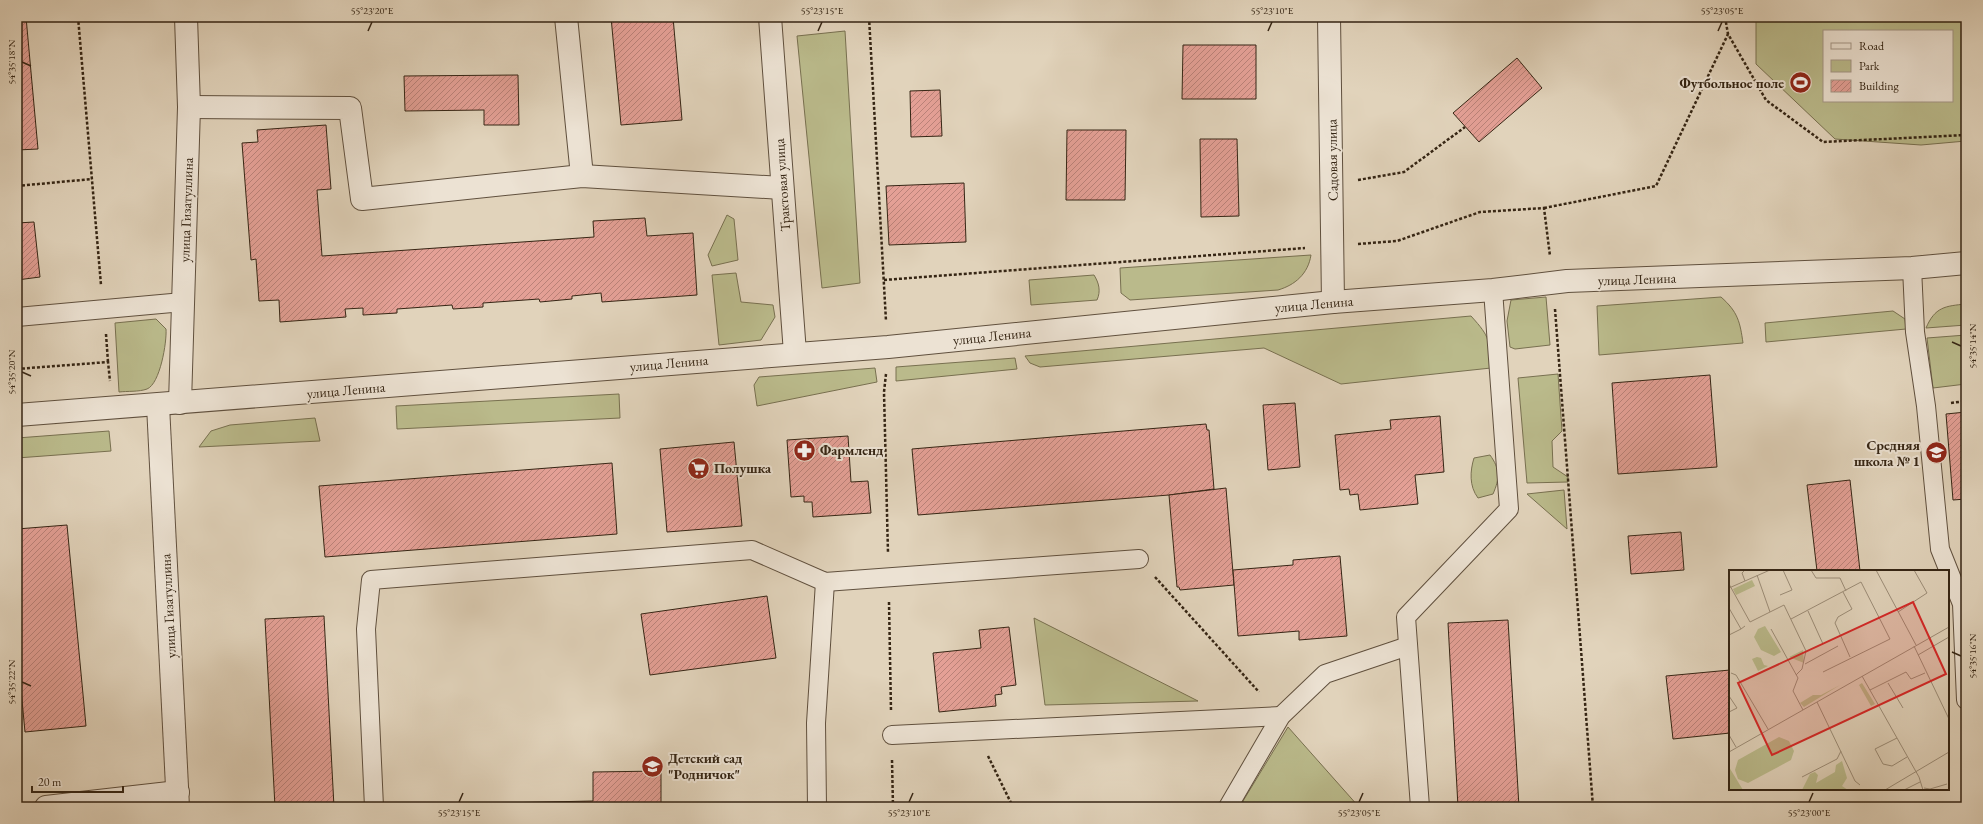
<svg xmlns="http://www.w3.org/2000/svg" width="1983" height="824" viewBox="0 0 1983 824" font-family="'EB Garamond',serif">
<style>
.green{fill:#baba8b;stroke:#787050;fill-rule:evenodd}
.building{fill:url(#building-hatch);stroke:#352514}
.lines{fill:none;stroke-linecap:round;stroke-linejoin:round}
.lane-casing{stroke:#60503e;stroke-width:20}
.street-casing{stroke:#60503e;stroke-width:24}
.path{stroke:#352514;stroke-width:2.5;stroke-dasharray:3 2;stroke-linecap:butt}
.lane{stroke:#ece2d3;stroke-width:18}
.street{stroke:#ece2d3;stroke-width:22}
.ticks{fill:none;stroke:#352514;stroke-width:1.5}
.labels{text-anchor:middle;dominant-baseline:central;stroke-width:4;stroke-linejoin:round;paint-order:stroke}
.poi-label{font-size:14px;font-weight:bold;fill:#352514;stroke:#ece2d3;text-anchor:start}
.street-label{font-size:14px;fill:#352514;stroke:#ece2d3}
.inset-road{fill:none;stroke:#9c8d78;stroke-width:1}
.view{fill:#d62828;fill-opacity:0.15;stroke:#d62828;stroke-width:2}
.inset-edge{fill:none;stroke:#352514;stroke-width:2}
.neatline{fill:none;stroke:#352514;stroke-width:1.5}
.ticks-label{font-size:10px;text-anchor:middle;fill:#352514}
</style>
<defs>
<pattern id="building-hatch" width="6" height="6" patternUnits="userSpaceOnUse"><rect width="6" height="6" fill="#e4a096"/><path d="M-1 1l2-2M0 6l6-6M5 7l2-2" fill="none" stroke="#ba8279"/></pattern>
</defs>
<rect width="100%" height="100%" fill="#e1d3bb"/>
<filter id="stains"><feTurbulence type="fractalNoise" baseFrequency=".005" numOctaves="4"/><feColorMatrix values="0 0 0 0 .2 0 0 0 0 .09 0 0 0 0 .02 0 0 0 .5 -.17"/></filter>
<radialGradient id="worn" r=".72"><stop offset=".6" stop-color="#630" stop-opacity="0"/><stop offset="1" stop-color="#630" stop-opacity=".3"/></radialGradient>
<g class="green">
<path d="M1756,17h210v124l-45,4 -86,-6 -79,-75zM1824,31h128v70h-128z"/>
<polygon points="845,31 860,283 822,288 797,36"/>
<polygon points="727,215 734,219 738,260 712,266 708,255"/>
<path d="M1311,255c-3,19 -16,30 -33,35l-148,10 -9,-7 -1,-25z"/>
<polygon points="736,273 741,302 773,305 775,317 761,340 719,345 712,275"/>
<path d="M1094,275c5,8 7,16 3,25l-66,5 -2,-25z"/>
<polygon points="1546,297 1550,345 1515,349 1510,347 1507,321 1511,300"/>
<path d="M1721,297c17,15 19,25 22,46l-144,12 -2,-49z"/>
<path d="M1966,304v21l-40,3c9,-21 19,-22 40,-24z"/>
<polygon points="1893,311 1905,319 1906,329 1766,342 1765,323"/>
<path d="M1471,316c20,22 18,24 20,52l-150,16 -77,-36 -224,19 -10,-4 -5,-7z"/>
<path d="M156,319l10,10c1,13 -6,55 -19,60 -8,3 -20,2 -28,3l-4,-69z"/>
<polygon points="1966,335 1966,384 1933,388 1927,338"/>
<polygon points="1015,358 1017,369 896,381 896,367"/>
<polygon points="875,368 877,382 757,406 754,385 759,377"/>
<polygon points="1558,374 1562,431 1552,441 1553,467 1568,477 1568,482 1527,483 1518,378"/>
<polygon points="619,394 620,418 397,429 396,406"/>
<polygon points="315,418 320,441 199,447 211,431 230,425"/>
<polygon points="109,431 111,451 17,458 17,438"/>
<path d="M1490,455c10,14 10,23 3,39l-15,4c-9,-12 -8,-27 -4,-40z"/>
<polygon points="1564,490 1567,529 1527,494"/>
<polygon points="1034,618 1198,701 1045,705"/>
<polygon points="1288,727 1359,807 1243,807 1243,801"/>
</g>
<g class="building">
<polygon points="17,17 26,17 38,149 17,150"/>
<polygon points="611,17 673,17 682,120 621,125"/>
<polygon points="1183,45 1256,45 1256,99 1182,99"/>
<polygon points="1517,58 1542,88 1479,142 1453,113"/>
<polygon points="518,75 519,125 484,125 484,110 405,111 404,76"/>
<polygon points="940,90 942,136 911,137 910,91"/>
<polygon points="326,125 331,189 317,190 322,256 594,237 593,221 645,218 647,236 693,233 697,295 602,302 601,293 572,296 572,299 540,302 539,299 483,303 483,307 453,309 452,305 397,309 397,313 363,315 363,308 345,309 346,317 280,322 279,300 259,301 256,259 251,260 242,143 258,142 257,130"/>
<polygon points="1067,130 1126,130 1125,200 1066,200"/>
<polygon points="1200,139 1237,139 1239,216 1201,217"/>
<polygon points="964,183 966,242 889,245 886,186"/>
<polygon points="34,222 40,277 17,280 17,223"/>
<polygon points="1710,375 1717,467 1618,474 1612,383"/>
<polygon points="1295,403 1300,467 1268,470 1263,405"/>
<polygon points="1966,412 1966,499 1953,500 1946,414"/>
<polygon points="1440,416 1444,472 1415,475 1418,504 1360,510 1358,494 1350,495 1349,489 1340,490 1335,435 1391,429 1390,420"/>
<polygon points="1206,424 1207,430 1209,430 1214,489 1169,495 918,515 912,449"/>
<polygon points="848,436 851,482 868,481 871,513 813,517 812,502 804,502 804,496 791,497 787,440"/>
<polygon points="734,442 742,526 667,532 660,449"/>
<polygon points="612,463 617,534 325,557 319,486"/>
<polygon points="1850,480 1860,571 1817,571 1807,485"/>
<polygon points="1226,488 1234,585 1180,590 1179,587 1177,587 1169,495"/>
<polygon points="67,525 86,726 25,732 17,647 17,529"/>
<polygon points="1681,532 1684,570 1631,574 1628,536"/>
<polygon points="1340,556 1347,636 1299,640 1299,631 1238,636 1233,570 1293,565 1293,560"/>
<polygon points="767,596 776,658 650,675 641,614"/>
<polygon points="324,616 334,807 275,807 265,619"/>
<polygon points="1508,620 1519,807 1458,807 1448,623"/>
<polygon points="1009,627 1016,685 1001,687 1002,694 995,695 996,706 939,712 933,653 981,648 979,630"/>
<polygon points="1730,670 1730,733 1673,739 1666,676"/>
<polygon points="661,771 661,807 500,807 500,803 593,801 593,772"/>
</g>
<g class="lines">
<defs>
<g id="lane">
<polyline points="1912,268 1915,332 1926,406 1940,549 1962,604 1966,700"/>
<polyline points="17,317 183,302"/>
<polyline points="892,735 1281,716"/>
<polyline points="374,807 366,629 371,580 752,550 825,582 1139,559"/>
<polyline points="817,807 816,723 825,582"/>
<polyline points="1228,807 1281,716 1325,674 1408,646"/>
<polyline points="1420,807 1406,617 1509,509 1493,290"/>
</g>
<g id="street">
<polyline points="566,17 582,176"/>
<polyline points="770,17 795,353"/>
<polyline points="1329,17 1333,302"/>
<polyline points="189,107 350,108 362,199 582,176 782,188"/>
<polyline points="180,403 189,107 186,17"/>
<polyline points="158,405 178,807"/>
<polyline points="17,415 888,347 1333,302 1493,290 1567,281 1912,268 1966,263"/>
<polyline points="46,807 178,792"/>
</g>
</defs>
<use href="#lane" class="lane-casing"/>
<use href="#street" class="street-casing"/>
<g class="path">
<polyline points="78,17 101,285"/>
<polyline points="869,17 886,321"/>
<polyline points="1725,17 1728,34 1766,100 1823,142 1966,135"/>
<polyline points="1358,180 1404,172 1465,127"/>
<polyline points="17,186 92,179"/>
<polyline points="1544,208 1656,186 1728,34"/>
<polyline points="1358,244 1397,241 1480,212 1544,208 1550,256"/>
<polyline points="884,280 1305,248"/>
<polyline points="1555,309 1593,807"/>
<polyline points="106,334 108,362"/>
<polyline points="17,369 108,362 110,381"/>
<polyline points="886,374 884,392 888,553"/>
<polyline points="1951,403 1966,401"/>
<polyline points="1155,577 1259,692"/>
<polyline points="889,602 891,711"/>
<polyline points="988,756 1013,807"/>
<polyline points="892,760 893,807"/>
<polyline points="1099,807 1099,804"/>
</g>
<use href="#lane" class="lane"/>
<use href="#street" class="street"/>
</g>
<path class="ticks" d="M368,31l4,-9M818,31l4,-9M1268,31l4,-9M1718,31l4,-9M22,62l9,4M1952,342l9,4M22,372l9,4M1952,652l9,4M22,682l9,4M459,802l4,-9M909,802l4,-9M1359,802l4,-9M1809,802l4,-9"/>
<defs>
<symbol id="stadium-disc" viewBox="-11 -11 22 22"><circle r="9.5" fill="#8f2418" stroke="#ece2d3"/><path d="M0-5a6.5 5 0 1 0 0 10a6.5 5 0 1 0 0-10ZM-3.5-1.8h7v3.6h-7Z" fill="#fff"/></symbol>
<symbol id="pharmacy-disc" viewBox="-11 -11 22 22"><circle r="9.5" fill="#8f2418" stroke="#ece2d3"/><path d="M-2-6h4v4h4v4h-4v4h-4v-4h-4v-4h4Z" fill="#fff"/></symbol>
<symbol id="school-disc" viewBox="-11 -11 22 22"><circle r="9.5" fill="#8f2418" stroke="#ece2d3"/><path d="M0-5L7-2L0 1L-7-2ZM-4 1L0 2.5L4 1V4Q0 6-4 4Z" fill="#fff"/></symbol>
<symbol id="supermarket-disc" viewBox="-11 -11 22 22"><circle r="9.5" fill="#8f2418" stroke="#ece2d3"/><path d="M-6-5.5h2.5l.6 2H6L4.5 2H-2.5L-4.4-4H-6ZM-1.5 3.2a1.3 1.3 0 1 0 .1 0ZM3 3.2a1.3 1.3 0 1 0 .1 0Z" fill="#fff"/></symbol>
</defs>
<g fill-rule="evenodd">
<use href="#stadium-disc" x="1788" y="70" width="25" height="25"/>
<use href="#pharmacy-disc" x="792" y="438" width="25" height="25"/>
<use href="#school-disc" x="1924" y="440" width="25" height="25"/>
<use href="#supermarket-disc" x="686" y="456" width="25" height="25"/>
<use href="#school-disc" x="640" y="754" width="25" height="25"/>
</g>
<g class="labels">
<g class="poi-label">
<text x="1784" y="83" text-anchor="end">Футбольное поле</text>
<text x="1920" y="445" text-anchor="end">Средняя<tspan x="1920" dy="16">школа № 1</tspan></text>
<text x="820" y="450">Фармленд</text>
<text x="714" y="468">Полушка</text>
<text x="668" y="758">Детский сад<tspan x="668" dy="16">"Родничок"</tspan></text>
</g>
<g class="street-label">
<text transform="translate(1332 160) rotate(-91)">Садовая улица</text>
<text transform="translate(782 185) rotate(-94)">Трактовая улица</text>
<text transform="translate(186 210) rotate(-88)">улица Гизатуллина</text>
<text transform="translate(1637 279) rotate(-2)">улица Ленина</text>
<text transform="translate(1314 304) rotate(-5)">улица Ленина</text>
<text transform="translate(992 336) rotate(-6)">улица Ленина</text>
<text transform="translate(669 363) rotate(-5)">улица Ленина</text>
<text transform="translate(346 390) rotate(-5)">улица Ленина</text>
<text transform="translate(168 606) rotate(-93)">улица Гизатуллина</text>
</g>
</g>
<g transform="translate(1729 570)">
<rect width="220" height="220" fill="#e1d3bb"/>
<path d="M36,56l16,26 -7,4 -13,-6 -7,-13 4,-8zM74,80l1,13 -15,-6zM28,87l4,1 3,7 4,1 -10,5 -6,-12zM133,113l13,21 -4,2 -12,-21zM111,115l-36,22 -4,-4 13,-8h8zM50,167l10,4 5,10 -3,9 -43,23 -10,-4 -3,-9 3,-10z" fill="#baba8b"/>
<path d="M23,10l3,6 -19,9 -3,-6zM113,191l5,17 -5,8 6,4h-46l8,-16 5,-2 3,3 -2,8 19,-11 1,-7zM0,197l14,23h-13z" fill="#baba8b"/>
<path class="inset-road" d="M16,0l-3,3 3,8M82,0l5,8h24l6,13M147,0l40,75M28,5l13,37M0,14l21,38 34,-17 22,46 -4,18 -6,6M0,18l41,-18M114,22l9,17 -14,8 -3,6 15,34M51,25l12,-5 -9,-20M0,38l12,21 4,-3M79,41l15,33M169,42l29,-19 -13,-23M62,49l70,-37 29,57 -67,33M42,59l27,49 -5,13 10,19M0,65l12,-6M185,76l35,73M189,85l31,-18M76,94l33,-18M2,103l5,2 32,54M133,106l57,101 4,13M159,113l15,25M141,120l36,-18 5,7 14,-6M0,126l8,12 -8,4M88,132l38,79 5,4M0,165l7,12M168,168l-22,11 8,15 9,2 15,-9M0,182l220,-125M73,207l35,-18 4,-8M195,218l6,1 17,-5M156,220l64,-38M175,220l16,-8"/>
<path class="view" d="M184,32l33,72 -174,81 -34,-72z"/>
<rect width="220" height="220" class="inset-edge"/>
</g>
<rect width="1983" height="824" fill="none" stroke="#e1d3bb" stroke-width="44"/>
<rect x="1823" y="30" width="130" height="72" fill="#ece2d3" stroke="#a39687"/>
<rect x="1831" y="43" width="20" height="6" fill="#ece2d3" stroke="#a39687"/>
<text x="1859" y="50" font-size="12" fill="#352514">Road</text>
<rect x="1831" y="60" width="20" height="12" fill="#baba8b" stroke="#a39687"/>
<text x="1859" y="70" font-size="12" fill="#352514">Park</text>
<rect x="1831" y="80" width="20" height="12" fill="url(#building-hatch)" stroke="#a39687"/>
<text x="1859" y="90" font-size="12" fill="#352514">Building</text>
<path d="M32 786v6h91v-6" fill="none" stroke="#352514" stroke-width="2"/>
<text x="38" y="786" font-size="12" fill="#352514" stroke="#ece2d3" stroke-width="3" paint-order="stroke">20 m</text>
<rect x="22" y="22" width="1939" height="780" class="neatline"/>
<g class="ticks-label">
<text x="372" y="14">55°23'20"E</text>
<text x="822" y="14">55°23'15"E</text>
<text x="1272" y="14">55°23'10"E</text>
<text x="1722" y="14">55°23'05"E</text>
<text transform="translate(11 62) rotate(-90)" y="4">54°35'18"N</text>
<text transform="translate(1972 346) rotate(-90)" y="4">54°35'14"N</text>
<text transform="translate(11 372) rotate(-90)" y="4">54°35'20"N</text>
<text transform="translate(1972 656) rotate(-90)" y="4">54°35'16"N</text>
<text transform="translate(11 682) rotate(-90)" y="4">54°35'22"N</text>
<text x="459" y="816">55°23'15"E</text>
<text x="909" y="816">55°23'10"E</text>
<text x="1359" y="816">55°23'05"E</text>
<text x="1809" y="816">55°23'00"E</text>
</g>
<rect width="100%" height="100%" filter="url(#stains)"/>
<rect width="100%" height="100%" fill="url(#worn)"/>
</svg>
